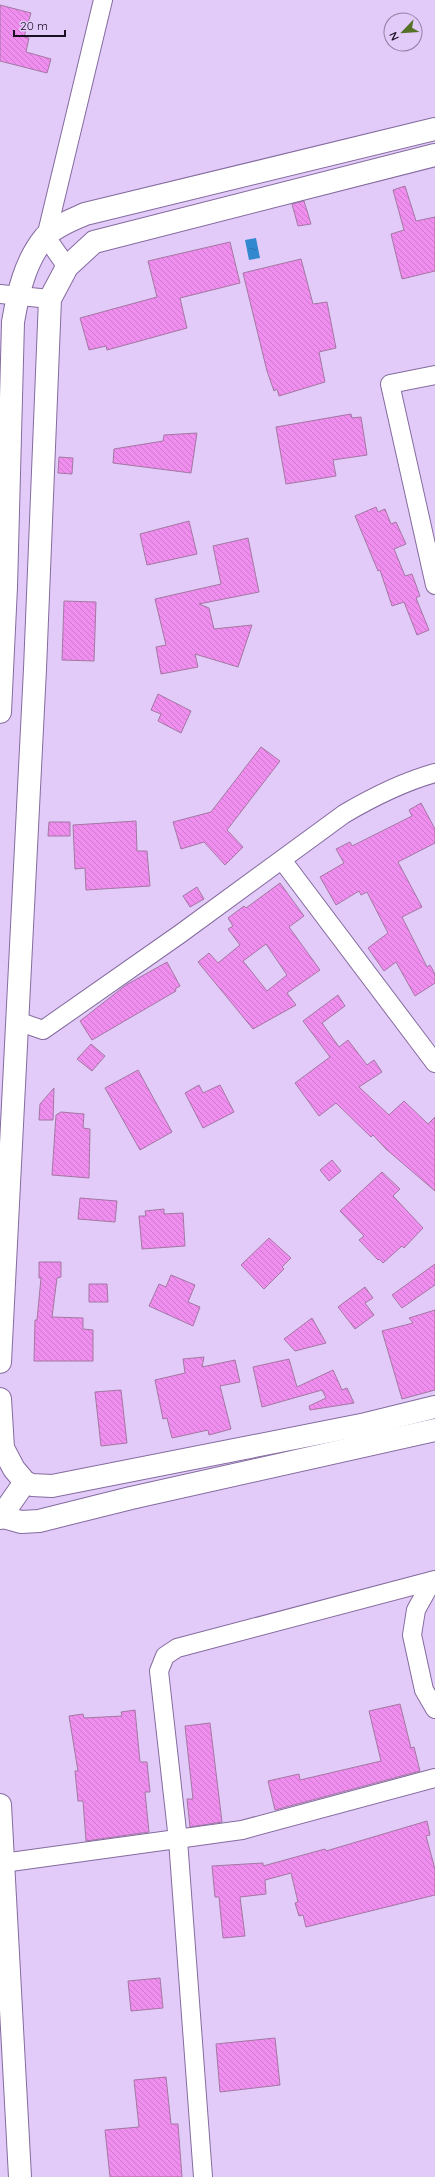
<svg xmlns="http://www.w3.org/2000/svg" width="435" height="2177" viewBox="0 0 435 2177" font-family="Quicksand,sans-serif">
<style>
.water{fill:url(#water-ripples)}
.building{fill:url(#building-back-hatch);stroke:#a477a3;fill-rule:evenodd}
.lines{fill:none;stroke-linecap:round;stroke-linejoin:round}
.minor-casing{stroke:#856b9f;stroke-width:20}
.tertiary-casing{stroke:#856b9f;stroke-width:24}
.minor{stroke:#fff;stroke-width:18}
.tertiary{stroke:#fff;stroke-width:22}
</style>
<defs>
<pattern id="water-ripples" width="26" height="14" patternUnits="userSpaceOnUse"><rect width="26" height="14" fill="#3389cf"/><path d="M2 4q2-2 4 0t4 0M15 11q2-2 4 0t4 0" fill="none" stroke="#2a6ea8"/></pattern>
<pattern id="building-back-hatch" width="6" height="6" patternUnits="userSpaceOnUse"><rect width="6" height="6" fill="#ef8eee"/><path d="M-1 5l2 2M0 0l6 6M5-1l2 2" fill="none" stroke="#cc79cc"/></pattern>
</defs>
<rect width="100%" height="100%" fill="#e2cbf9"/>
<polygon class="water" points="256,238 260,258 249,260 245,240"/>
<g class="building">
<polygon points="0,5 31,13 24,37 29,38 26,52 51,59 47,73 0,61"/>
<polygon points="405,186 416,221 435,217 435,271 402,279 391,234 404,230 393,190"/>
<polygon points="304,201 311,224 298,226 292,204"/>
<polygon points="230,242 240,283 180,298 187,328 107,350 106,346 89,350 80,318 157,297 148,261"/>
<polygon points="301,259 313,304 327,302 336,348 319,352 325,382 279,396 277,389 274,391 267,371 243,273"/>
<polygon points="351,414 352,418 361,417 367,455 333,460 336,476 286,484 276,427"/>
<polygon points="197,433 191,473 113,463 114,449 163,441 164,435"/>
<polygon points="59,457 73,458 72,474 58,473"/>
<polygon points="376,507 378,512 385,509 391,524 396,522 406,544 394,549 405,576 412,574 420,596 416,598 429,630 417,635 404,602 392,606 380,570 378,571 355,516"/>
<polygon points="189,521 197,554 147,565 140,534"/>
<polygon points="248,538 259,592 199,604 209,608 214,629 252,625 238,667 195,654 198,667 161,674 156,647 166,645 155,599 221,584 213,546"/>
<polygon points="64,601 96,602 94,661 62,660"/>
<polygon points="158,694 191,711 181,733 158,721 161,714 151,710"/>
<polygon points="261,747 280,761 227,830 243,847 225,865 204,842 181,849 173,822 211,812"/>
<polygon points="421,803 435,829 435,843 398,862 422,907 402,917 427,967 430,965 435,974 435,983 415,996 396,962 384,971 368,948 388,933 367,892 361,895 359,891 336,905 320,877 344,863 336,849 350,842 352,846 412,816 409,810"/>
<polygon points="136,821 137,851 147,851 150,886 86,890 85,868 75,869 73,825"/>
<polygon points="49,822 70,822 70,836 48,836"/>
<path d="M280,883l24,33 -15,11 31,43 -33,23 9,12 -43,24 -55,-67 11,-9 9,10 22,-18 -12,-16 5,-3 -5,-8 16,-12 2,2zM266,944l21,31 -20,16 -24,-30z"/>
<polygon points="197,887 204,899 190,907 183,896"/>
<polygon points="167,962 180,986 175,989 176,991 92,1040 80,1021 126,985"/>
<polygon points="338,995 345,1006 322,1023 339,1047 348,1040 367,1065 374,1060 382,1072 359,1087 389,1115 404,1101 428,1124 435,1117 435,1191 386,1149 373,1135 371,1137 336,1103 319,1116 295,1083 330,1057 303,1021"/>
<polygon points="91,1044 105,1056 92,1071 77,1059"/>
<polygon points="138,1070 172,1132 140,1150 105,1088"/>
<polygon points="199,1085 203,1093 220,1085 234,1112 203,1128 185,1093"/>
<polygon points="54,1088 53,1120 39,1120 40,1104"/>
<polygon points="61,1112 84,1114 83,1128 90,1129 89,1178 52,1175 56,1115"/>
<polygon points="332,1160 341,1171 329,1181 320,1170"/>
<polygon points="382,1172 400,1189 393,1196 423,1228 404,1248 402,1246 383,1263 379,1259 378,1260 359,1240 364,1236 340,1211"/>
<polygon points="80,1198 117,1201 115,1222 78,1219"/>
<polygon points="164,1209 164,1214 183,1213 185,1246 142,1249 139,1216 146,1216 145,1211"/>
<polygon points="269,1238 291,1258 282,1267 284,1269 264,1289 241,1265"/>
<polygon points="39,1262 61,1262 61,1277 57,1278 52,1317 83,1318 83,1329 93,1330 93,1361 34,1361 35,1320 37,1320 41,1278 39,1278"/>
<polygon points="435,1264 435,1285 402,1308 392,1295"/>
<polygon points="171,1275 195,1285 188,1302 200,1307 193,1326 149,1306 159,1284 166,1287"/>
<polygon points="89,1284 107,1284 108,1302 89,1302"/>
<polygon points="365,1287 373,1298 365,1303 374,1315 355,1329 338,1307"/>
<polygon points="435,1310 435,1390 402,1399 382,1331 413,1323 409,1318"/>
<polygon points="312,1318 326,1343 295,1351 284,1339"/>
<polygon points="204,1357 202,1367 235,1360 240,1382 220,1386 231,1429 209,1435 208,1430 172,1438 167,1418 163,1419 155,1380 185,1373 183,1359"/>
<polygon points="289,1359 297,1387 333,1370 342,1390 347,1388 354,1403 310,1410 309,1406 326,1398 322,1390 262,1407 253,1367"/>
<polygon points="121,1390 127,1443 101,1446 95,1392"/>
<polygon points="400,1704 411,1748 414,1747 420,1771 275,1810 268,1781 299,1774 300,1780 381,1761 369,1711"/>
<polygon points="135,1710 140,1762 147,1762 150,1792 145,1792 149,1832 86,1841 83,1801 78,1801 75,1771 78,1771 69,1716 83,1714 84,1718 122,1716 121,1712"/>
<polygon points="210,1723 222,1822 190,1827 187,1799 193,1799 185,1726"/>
<polygon points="427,1821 430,1835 426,1836 435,1869 435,1895 306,1927 303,1915 299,1916 295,1903 298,1902 291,1873 265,1880 266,1894 240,1897 245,1936 223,1938 219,1897 215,1897 212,1866 263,1863 263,1866 325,1849 326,1851"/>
<polygon points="160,1978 163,2008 131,2011 128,1981"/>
<polygon points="275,2038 280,2085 220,2092 216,2044"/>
<polygon points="166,2077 171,2124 178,2124 182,2177 110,2177 105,2130 139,2127 134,2080"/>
</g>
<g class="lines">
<defs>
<g id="minor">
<polyline points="67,267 46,237 103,0"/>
<polyline points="0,294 50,299"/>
<polyline points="435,375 390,384 435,585"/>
<polyline points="282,860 435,1063"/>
<path d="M17,1021l26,9 137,-96 164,-120c29,-17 59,-32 91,-41"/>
<polyline points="432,1581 416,1610 412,1635 424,1690 435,1709"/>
<polyline points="3,1863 242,1830 435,1778"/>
<polyline points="203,2177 178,1840 159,1671 165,1656 177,1648 435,1580"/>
</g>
<g id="tertiary">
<path d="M0,712l6,-125 7,-265c5,-29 12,-61 32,-85 10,-11 27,-17 40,-23l350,-85"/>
<polyline points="0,1362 35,669 50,299 67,267 94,242 435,155"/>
<polyline points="0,1399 3,1448 14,1469 25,1482 32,1485 52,1486 366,1424 435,1407"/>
<polyline points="0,1516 21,1522 39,1521 131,1498 435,1430"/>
<polyline points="0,1518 25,1482"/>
<polyline points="0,1805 20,2177"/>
</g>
</defs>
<use href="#minor" class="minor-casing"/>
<use href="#tertiary" class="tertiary-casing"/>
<use href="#minor" class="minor"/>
<use href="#tertiary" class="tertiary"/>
</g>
<g transform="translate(403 32) rotate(245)"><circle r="19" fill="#e2cbf9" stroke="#927fa3"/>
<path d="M0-3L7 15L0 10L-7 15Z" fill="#557125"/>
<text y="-6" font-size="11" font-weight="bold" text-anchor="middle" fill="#190e22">N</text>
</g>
<path d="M14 30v6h51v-6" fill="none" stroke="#190e22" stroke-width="2"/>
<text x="20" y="30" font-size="12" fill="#190e22" stroke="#e2cbf9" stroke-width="3" paint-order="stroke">20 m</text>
</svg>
